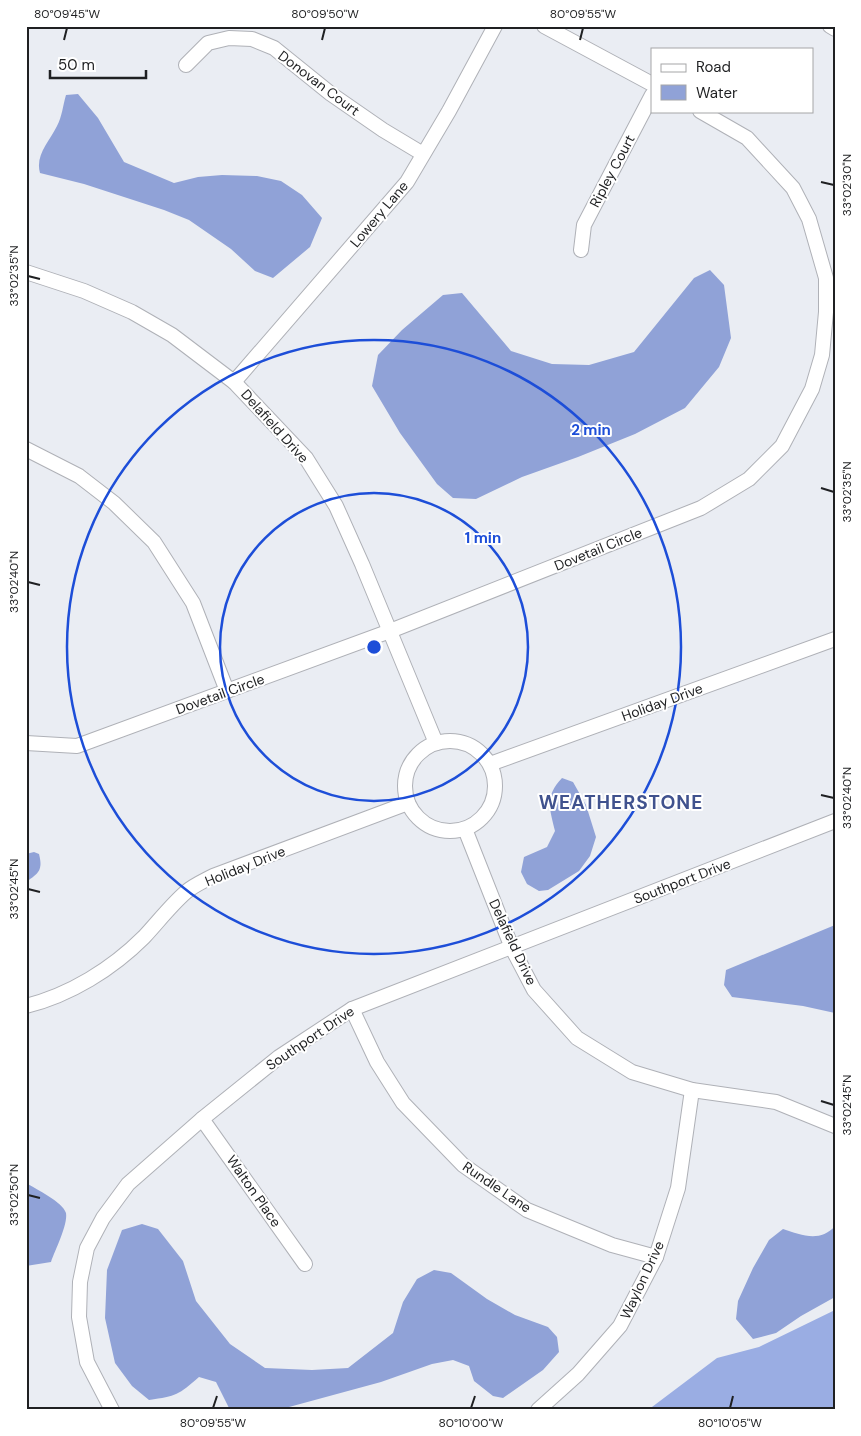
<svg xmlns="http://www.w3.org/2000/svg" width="861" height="1436" viewBox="0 0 861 1436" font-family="'DM Sans',sans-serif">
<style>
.forest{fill:#9aade3}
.water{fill:#90a2d7}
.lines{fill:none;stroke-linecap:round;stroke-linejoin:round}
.minor-casing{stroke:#afb1b7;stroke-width:16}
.minor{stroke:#fff;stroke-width:14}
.ticks{fill:none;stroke:#1f2022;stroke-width:2}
.ring{fill:none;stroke:#1d4ed8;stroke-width:2.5}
.labels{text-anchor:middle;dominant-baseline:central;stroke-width:4;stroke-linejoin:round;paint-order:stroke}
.street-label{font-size:14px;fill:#1f2022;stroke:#fff}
.district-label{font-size:19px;font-weight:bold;letter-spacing:1px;fill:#40528e;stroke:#fff}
.centre{fill:#1d4ed8;stroke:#fff;stroke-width:2.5}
.ring-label{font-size:15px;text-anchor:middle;font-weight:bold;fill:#1d4ed8;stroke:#fff;stroke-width:4;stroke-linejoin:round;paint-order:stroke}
.neatline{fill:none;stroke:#1f2022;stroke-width:2}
.ticks-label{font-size:12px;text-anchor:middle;fill:#1f2022}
</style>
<rect width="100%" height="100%" fill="#eaedf3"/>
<polygon class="forest" points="835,1310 835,1410 648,1410 717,1358 759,1347"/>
<g class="water">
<path d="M78,94l20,24 26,44 50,21 24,-6 24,-2 35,1 24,5 21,14 20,23 -12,29 -37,31 -18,-7 -24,-22 -42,-29 -25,-10 -80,-26 -44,-11c-5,-18 9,-31 17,-47 5,-9 6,-21 9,-31z"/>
<polygon points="710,270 724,285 731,338 719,367 685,408 635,434 578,457 522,477 476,499 453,498 437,484 400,433 372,386 378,355 402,330 443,295 462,293 511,351 552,364 589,365 634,352 694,278"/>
<path d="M562,778l11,4 13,23 10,32 -6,19 -11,15 -31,19 -9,1 -12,-7 -6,-12 3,-15 23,-10 8,-16c-5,-22 -11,-34 7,-53z"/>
<path d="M34,852l5,2c4,16 0,19 -13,28v-28z"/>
<polygon points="835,925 835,1013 803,1006 732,997 724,985 726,970"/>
<path d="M26,1183c10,6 37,19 40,30 2,12 -11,37 -15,49l-25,4z"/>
<path d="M142,1224l16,5 25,32 13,40 34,43 35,24 47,2 36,-2 45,-35 10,-31 14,-23 17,-9 17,3 36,26 28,16 33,12 9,10 2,15 -16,18 -40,28 -10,-2 -19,-15 -5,-15 -16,-6 -21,4 -51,18 -103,28h-48l-14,-28 -17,-5c-21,18 -22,19 -50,23l-17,-14 -17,-23 -10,-45 2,-48 15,-40z"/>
<path d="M835,1226v71l-34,19 -25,17 -23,6 -17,-20 2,-18 15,-33 16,-28 14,-11c18,6 37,14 52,-3z"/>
</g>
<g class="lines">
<defs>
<g id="minor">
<polyline points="544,26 652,84"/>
<polyline points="830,26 835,29"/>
<polyline points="186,65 208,43 229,38 252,39 274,48 331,94 383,130 423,154"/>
<polyline points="581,250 584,225 652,95"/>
<polyline points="26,272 84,291 132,312 172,335 234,382 306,458 336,506 362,564 436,743"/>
<polyline points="234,382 407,182 449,111 495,26"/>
<polyline points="26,449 79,476 114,503 154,542 193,603 227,691"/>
<circle cx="450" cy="786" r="45"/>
<polyline points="26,743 77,746 390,631 701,508 749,479 782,446 812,389 822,355 826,312 826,278 809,219 793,188 747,138 700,111"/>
<polyline points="490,764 835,639"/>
<polyline points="465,829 512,948 534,990 577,1038 632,1072 692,1090 776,1102 835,1126"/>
<path d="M26,1006c44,-11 86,-37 118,-69 14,-15 27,-32 42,-45 8,-7 18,-11 27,-16l195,-73"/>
<polyline points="352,1009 377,1062 403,1103 463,1165 527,1210 612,1245 656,1257"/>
<polyline points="202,1119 305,1264"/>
<polyline points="112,1410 87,1362 79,1317 80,1282 87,1248 103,1218 128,1184 202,1119 279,1057 352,1009 835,821"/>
<polyline points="538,1410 578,1374 620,1326 656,1257 678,1188 692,1090"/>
</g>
</defs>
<use href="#minor" class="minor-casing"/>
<use href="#minor" class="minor"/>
</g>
<path class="ticks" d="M64,40l3,-12M322,40l3,-12M580,40l3,-12M821,182l13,3M28,276l12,3M821,488l13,4M28,582l12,3M821,795l13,3M28,889l12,3M821,1101l13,4M28,1195l12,3M213,1408l4,-12M471,1408l4,-12M730,1408l3,-12"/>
<g class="ring">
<circle cx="374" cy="647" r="154"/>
<circle cx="374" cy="647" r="307"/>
</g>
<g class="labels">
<g class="street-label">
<text transform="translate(319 83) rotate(37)">Donovan Court</text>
<text transform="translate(612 171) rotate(-62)">Ripley Court</text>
<text transform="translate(379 214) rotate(-50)">Lowery Lane</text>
<text transform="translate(275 426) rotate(48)">Delafield Drive</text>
<text transform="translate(598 549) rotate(-22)">Dovetail Circle</text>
<text transform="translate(220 694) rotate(-20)">Dovetail Circle</text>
<text transform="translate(662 702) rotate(-20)">Holiday Drive</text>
<text transform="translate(245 866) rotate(-22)">Holiday Drive</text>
<text transform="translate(682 881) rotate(-21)">Southport Drive</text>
<text transform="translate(513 942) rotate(65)">Delafield Drive</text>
<text transform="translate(310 1038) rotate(-34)">Southport Drive</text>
<text transform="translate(497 1187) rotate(34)">Rundle Lane</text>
<text transform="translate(254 1191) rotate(55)">Walton Place</text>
<text transform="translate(642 1280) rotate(-65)">Waylon Drive</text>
</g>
<g class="district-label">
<text x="621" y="802">WEATHERSTONE</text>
</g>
</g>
<circle cx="374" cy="647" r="8" class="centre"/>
<g class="ring-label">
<text x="591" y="435">2 min</text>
<text x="483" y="543">1 min</text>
</g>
<rect width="861" height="1436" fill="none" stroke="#ffffff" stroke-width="55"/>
<rect x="651" y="48" width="162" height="65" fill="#ffffff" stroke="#a5a6a7"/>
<rect x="661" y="64" width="25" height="8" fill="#ffffff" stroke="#a5a6a7"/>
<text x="696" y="72" font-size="15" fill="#1f2022">Road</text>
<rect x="661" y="85" width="25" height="15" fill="#90a2d7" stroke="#a5a6a7"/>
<text x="696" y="98" font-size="15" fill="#1f2022">Water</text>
<path d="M50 70v8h96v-8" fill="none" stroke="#1f2022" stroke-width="2.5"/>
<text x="58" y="70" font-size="15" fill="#1f2022" stroke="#ffffff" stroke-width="4" paint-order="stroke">50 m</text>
<rect x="28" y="28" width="806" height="1380" class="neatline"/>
<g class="ticks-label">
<text x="67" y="18">80°09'45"W</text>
<text x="325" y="18">80°09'50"W</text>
<text x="583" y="18">80°09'55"W</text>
<text transform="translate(847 185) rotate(-90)" y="4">33°02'30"N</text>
<text transform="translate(14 276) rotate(-90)" y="4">33°02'35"N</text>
<text transform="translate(847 492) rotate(-90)" y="4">33°02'35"N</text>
<text transform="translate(14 582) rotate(-90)" y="4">33°02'40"N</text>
<text transform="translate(847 798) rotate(-90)" y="4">33°02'40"N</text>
<text transform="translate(14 889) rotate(-90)" y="4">33°02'45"N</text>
<text transform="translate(847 1105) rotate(-90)" y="4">33°02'45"N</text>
<text transform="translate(14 1195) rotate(-90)" y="4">33°02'50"N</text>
<text x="213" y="1427">80°09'55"W</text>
<text x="471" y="1427">80°10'00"W</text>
<text x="730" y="1427">80°10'05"W</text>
</g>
</svg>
